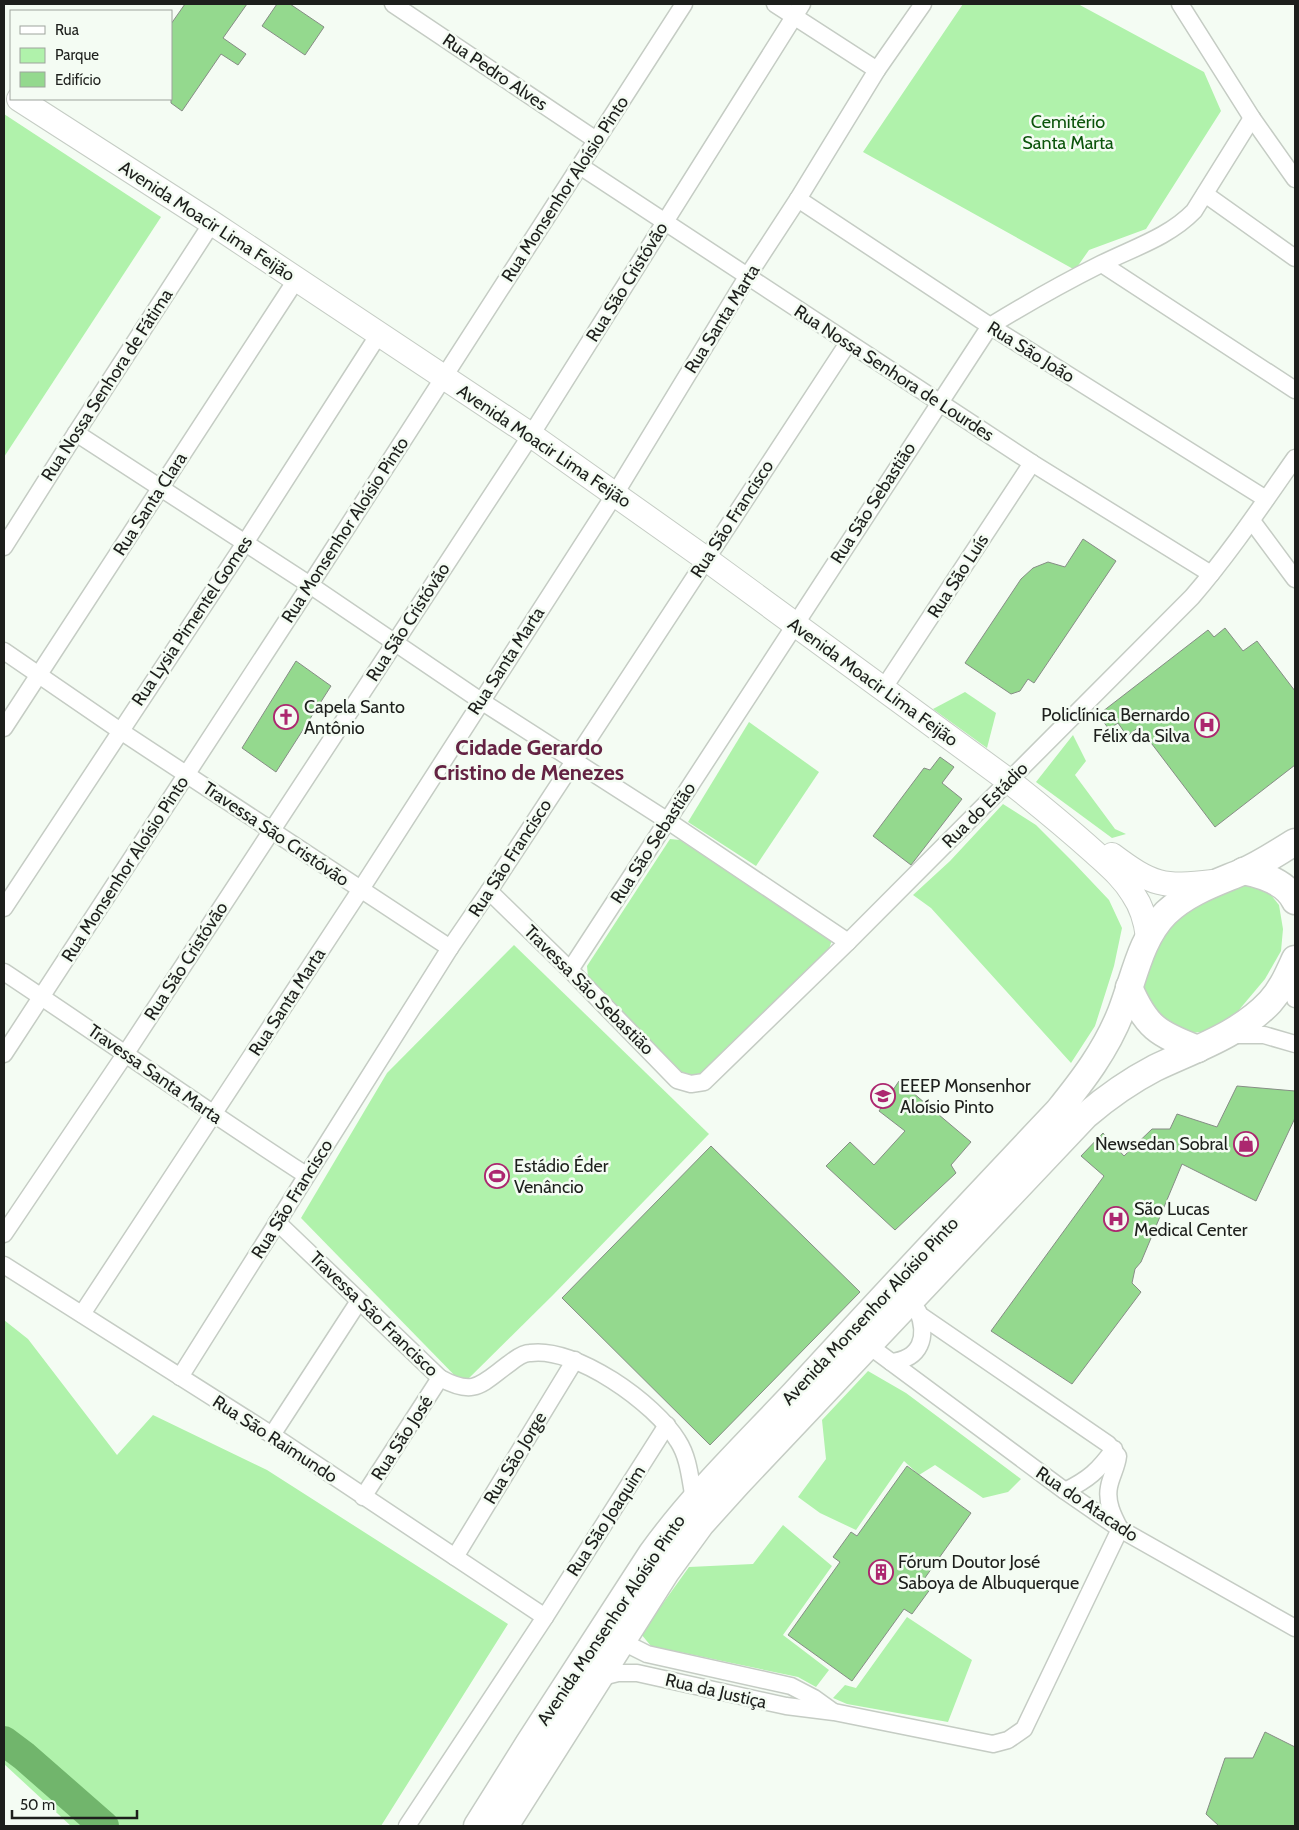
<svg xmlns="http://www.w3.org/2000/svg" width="1299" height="1830" viewBox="0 0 1299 1830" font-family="Cabin,sans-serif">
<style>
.green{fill:#b0f2ab}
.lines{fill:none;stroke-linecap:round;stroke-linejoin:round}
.river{stroke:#71b56c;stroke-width:30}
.building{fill:#94d98e;stroke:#868d85}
.street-casing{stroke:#c5ccc4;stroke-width:19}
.secondary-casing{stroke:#c5ccc4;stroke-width:26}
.primary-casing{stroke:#c5ccc4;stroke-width:29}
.street{stroke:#fff;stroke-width:16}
.secondary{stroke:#fff;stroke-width:24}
.primary{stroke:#fff;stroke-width:26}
.labels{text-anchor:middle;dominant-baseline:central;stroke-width:5;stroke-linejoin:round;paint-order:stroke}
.street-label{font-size:18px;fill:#1d1f1c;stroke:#f4fcf3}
.park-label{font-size:18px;fill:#0b540b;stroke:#f4fcf3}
.poi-label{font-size:18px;fill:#1d1f1c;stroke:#f4fcf3;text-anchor:start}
.district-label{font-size:22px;font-weight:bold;fill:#642343;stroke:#f4fcf3}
</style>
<rect width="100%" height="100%" fill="#f4fcf3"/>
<g class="green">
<polygon points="963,4 1078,4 1204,72 1221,111 1146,229 1089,250 1075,270 863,152"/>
<polygon points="4,114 161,217 4,457"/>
<polygon points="965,692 996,713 987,748 933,709"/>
<polygon points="749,722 819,772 756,866 688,822"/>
<polygon points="1073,735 1086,761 1075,775 1115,829 1126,834 1112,838 1036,782"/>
<polygon points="1003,804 1036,825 1074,863 1109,900 1122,928 1114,966 1095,1026 1071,1063 931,908 913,895 950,861"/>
<polygon points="670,839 680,840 832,940 828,952 706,1074 684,1076 588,977 587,966"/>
<polygon points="1257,883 1271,895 1279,905 1283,929 1281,951 1265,979 1228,1023 1210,1031 1182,1034 1166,1025 1142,995 1145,963 1156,938 1217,889"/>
<polygon points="514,945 709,1134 553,1295 463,1384 301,1218 387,1073"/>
<polygon points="4,1320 28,1339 117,1455 153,1415 267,1470 508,1624 381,1826 71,1826 4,1764"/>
<polygon points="868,1371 906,1393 1021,1479 1008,1492 983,1498 935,1465 919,1475 904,1461 856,1530 820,1513 798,1497 826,1459 822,1420"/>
<polygon points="783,1525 832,1566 783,1635 829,1670 816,1687 798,1677 651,1646 641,1634 689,1567 753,1564"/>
<polygon points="907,1617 972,1660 948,1722 847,1704 833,1698 845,1685 856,1688"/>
</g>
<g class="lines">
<polyline class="river" points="4,1741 24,1756 104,1826"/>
</g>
<g class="building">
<polygon points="185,4 247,4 223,38 246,54 238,65 221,54 182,111 171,103 171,24"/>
<polygon points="277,4 290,4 324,27 305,55 262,26"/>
<polygon points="1083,539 1116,561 1034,683 1028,679 1020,691 1011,694 965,663 1021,579 1033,568 1048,562 1065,567"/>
<polygon points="1225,628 1243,651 1257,641 1295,691 1295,765 1215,827 1139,727 1127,736 1118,723 1109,729 1098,715 1208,630 1214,637"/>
<polygon points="296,661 331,686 276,772 242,748"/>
<polygon points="940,757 954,767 942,783 962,799 911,865 873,836 924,768 930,770"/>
<polygon points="899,1081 971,1142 951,1165 956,1173 895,1230 826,1166 850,1142 874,1165 905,1131 879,1111"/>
<polygon points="1237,1086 1295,1091 1295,1118 1256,1201 1182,1164 1141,1262 1135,1269 1132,1283 1141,1292 1072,1384 991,1331 1104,1176 1081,1156 1103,1133 1124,1156 1152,1129 1170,1129 1177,1114 1217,1127"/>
<polygon points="711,1146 860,1292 710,1445 562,1298"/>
<polygon points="907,1466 971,1513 922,1582 931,1588 912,1614 904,1609 852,1681 788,1635 840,1562 833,1557 851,1532 857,1536"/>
<polygon points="1265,1732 1295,1747 1295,1826 1219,1826 1206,1814 1225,1758 1253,1758"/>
</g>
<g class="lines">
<defs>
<g id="street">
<polyline points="393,4 596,140"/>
<polyline points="775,4 877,70"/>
<polyline points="1180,4 1252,118 1295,179"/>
<polyline points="580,166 939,402 1032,463 1211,574"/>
<polyline points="1205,194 1295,258"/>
<polyline points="798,199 990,326 1266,499"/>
<polyline points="1102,264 1295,390"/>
<polyline points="76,433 310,585 481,701 668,821 848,942"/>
<polyline points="1252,521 1295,579"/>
<polyline points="4,547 76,433 212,223"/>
<polyline points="4,651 119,730 450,948"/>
<polyline points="883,689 1032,463"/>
<polyline points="4,728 296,280"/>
<path d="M489,891l81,79 107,110 14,4 13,-2 144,-140 344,-345c38,-44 70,-92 103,-139"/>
<polyline points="4,908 245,543 379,334"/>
<path d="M570,970l420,-644c36,-22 73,-43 111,-62 32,-16 68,-27 93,-53l58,-93"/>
<path d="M4,972c101,67 200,137 302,203"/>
<polyline points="1289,973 1295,999"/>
<polyline points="1230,1035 1264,1035 1295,1044"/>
<polyline points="4,1054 310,585 684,4"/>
<path d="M277,1222l163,156c35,19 41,6 70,-15 5,-4 13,-10 20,-10 45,-7 125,50 148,88 11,17 12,38 16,58"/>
<polyline points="4,1234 126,1053 531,435 802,4"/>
<polyline points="4,1265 272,1435 545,1617"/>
<polyline points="82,1314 361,889 615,494 747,277 798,199 877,70 923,4"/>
<path d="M868,1345l23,17c30,-3 37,-25 27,-51"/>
<polyline points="891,1362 1065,1491 1120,1529 1295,1628"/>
<polyline points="180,1377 450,948 489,891 848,343"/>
<polyline points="272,1435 359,1301"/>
<path d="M1065,1491c24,-12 33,-20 49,-42"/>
<polyline points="363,1497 440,1378"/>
<polyline points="455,1557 575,1360"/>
<polyline points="621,1641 647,1654 791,1686 814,1698 832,1711"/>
<path d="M598,1678l20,-5h19l149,33 48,6 159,32 15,-4 16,-11 96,-200c-7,-13 -14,-27 -11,-42 2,-11 8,-20 9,-31l-10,-12 -188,-129"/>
<polyline points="407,1826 545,1617 667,1425"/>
</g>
<g id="secondary">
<path d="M19,99l193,124 319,212 175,124 303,222c29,23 57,46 85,71 14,13 29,25 39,42 9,13 13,27 15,43"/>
<path d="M1112,855c40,30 51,33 101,27"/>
</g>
<g id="primary">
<path d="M1243,871c20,4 43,11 52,30"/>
<path d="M1129,987c17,40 29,47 69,62"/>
<path d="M477,1826l52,-83 123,-190c42,-58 93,-107 142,-159 87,-95 175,-189 264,-283 25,-31 48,-61 63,-99 13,-33 19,-73 45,-99 22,-21 50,-30 76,-41 19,-8 36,-20 53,-30"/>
<path d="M505,1826l161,-254 35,-48 37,-41 347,-367c21,-18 45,-35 70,-48 40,-19 84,-33 115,-66 12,-13 18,-28 25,-43"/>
</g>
</defs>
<use href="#street" class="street-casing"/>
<use href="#secondary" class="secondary-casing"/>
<use href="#primary" class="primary-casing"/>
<use href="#street" class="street"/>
<use href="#secondary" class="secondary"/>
<use href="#primary" class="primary"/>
</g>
<defs>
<symbol id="church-ring" viewBox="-11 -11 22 22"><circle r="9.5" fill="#f4fcf3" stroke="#ac276f" stroke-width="1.5"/><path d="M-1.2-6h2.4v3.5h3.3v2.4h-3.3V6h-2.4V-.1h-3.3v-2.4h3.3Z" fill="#ac276f"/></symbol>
<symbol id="hospital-ring" viewBox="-11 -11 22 22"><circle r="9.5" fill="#f4fcf3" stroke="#ac276f" stroke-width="1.5"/><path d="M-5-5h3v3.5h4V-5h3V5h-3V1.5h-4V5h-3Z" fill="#ac276f"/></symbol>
<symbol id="school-ring" viewBox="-11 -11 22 22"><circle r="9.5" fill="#f4fcf3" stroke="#ac276f" stroke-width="1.5"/><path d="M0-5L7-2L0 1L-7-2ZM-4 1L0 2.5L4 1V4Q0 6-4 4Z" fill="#ac276f"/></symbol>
<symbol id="shop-ring" viewBox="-11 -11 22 22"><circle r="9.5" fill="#f4fcf3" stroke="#ac276f" stroke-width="1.5"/><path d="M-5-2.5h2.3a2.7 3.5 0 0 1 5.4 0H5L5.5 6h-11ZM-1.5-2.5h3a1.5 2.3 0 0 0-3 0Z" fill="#ac276f"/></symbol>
<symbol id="stadium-ring" viewBox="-11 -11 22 22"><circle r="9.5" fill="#f4fcf3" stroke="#ac276f" stroke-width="1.5"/><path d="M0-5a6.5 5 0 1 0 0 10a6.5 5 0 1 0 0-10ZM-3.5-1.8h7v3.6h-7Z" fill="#ac276f"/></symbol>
<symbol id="building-ring" viewBox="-11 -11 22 22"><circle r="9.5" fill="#f4fcf3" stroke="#ac276f" stroke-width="1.5"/><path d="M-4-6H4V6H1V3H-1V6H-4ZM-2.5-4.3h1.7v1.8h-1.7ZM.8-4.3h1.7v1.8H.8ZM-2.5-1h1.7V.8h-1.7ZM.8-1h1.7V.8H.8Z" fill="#ac276f"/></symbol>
</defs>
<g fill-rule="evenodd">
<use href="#church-ring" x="272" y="703" width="28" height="28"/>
<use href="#hospital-ring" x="1193" y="711" width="28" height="28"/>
<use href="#school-ring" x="869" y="1082" width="28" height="28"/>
<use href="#shop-ring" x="1232" y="1130" width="28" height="28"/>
<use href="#stadium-ring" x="483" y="1162" width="28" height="28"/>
<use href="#hospital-ring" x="1102" y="1205" width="28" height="28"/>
<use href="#building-ring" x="867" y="1558" width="28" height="28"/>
</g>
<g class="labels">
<g class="street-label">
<text transform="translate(495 72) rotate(34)">Rua Pedro Alves</text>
<text transform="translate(565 189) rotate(-57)">Rua Monsenhor Aloísio Pinto</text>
<text transform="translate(207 221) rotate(33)">Avenida Moacir Lima Feijão</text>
<text transform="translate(627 282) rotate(-58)">Rua São Cristóvão</text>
<text transform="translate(722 319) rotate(-58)">Rua Santa Marta</text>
<text transform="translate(1031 352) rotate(32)">Rua São João</text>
<text transform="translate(894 373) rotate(33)">Rua Nossa Senhora de Lourdes</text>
<text transform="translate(107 385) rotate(-57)">Rua Nossa Senhora de Fátima</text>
<text transform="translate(544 446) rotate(34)">Avenida Moacir Lima Feijão</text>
<text transform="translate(873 503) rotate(-57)">Rua São Sebastião</text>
<text transform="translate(150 504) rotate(-57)">Rua Santa Clara</text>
<text transform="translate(732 519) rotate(-57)">Rua São Francisco</text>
<text transform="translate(345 530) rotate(-57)">Rua Monsenhor Aloísio Pinto</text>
<text transform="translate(958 576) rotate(-57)">Rua São Luís</text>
<text transform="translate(192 621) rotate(-56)">Rua Lysia Pimentel Gomes</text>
<text transform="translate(408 622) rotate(-57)">Rua São Cristóvão</text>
<text transform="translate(506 661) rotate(-57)">Rua Santa Marta</text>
<text transform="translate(873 682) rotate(36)">Avenida Moacir Lima Feijão</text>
<text transform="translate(985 805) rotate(-45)">Rua do Estádio</text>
<text transform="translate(276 834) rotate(34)">Travessa São Cristóvão</text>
<text transform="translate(653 843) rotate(-57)">Rua São Sebastião</text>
<text transform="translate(510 858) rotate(-57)">Rua São Francisco</text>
<text transform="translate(125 869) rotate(-57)">Rua Monsenhor Aloísio Pinto</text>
<text transform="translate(186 961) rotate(-57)">Rua São Cristóvão</text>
<text transform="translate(589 990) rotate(45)">Travessa São Sebastião</text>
<text transform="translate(287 1002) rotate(-57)">Rua Santa Marta</text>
<text transform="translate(155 1074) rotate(35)">Travessa Santa Marta</text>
<text transform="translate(292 1199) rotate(-58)">Rua São Francisco</text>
<text transform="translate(870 1311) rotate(-47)">Avenida Monsenhor Aloísio Pinto</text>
<text transform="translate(374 1314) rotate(44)">Travessa São Francisco</text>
<text transform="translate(402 1438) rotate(-57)">Rua São José</text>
<text transform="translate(275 1439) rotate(33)">Rua São Raimundo</text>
<text transform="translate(515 1458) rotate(-59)">Rua São Jorge</text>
<text transform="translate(1087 1504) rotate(34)">Rua do Atacado</text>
<text transform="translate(606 1521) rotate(-57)">Rua São Joaquim</text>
<text transform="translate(611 1620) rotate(-56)">Avenida Monsenhor Aloísio Pinto</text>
<text transform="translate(716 1691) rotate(13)">Rua da Justiça</text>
</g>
<g class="park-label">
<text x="1068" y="122">Cemitério<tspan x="1068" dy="21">Santa Marta</tspan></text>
</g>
<g class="poi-label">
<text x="304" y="707">Capela Santo<tspan x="304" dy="21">Antônio</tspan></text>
<text x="1190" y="715" text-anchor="end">Policlínica Bernardo<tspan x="1190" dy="21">Félix da Silva</tspan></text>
<text x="900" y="1086">EEEP Monsenhor<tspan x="900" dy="21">Aloísio Pinto</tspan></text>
<text x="1228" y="1144" text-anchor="end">Newsedan Sobral</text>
<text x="514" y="1166">Estádio Éder<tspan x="514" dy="21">Venâncio</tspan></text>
<text x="1134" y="1209">São Lucas<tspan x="1134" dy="21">Medical Center</tspan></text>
<text x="898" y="1562">Fórum Doutor José<tspan x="898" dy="21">Saboya de Albuquerque</tspan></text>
</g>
<g class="district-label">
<text x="529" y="747">Cidade Gerardo<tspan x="529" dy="25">Cristino de Menezes</tspan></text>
</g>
</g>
<rect width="1299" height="1830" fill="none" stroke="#1d1f1c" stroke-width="10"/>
<rect x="10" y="10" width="162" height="90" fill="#f4fcf3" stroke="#9ea49d"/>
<rect x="20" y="26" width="25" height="8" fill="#ffffff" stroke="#9ea49d"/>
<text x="55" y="35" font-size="15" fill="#1d1f1c">Rua</text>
<rect x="20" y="48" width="25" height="15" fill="#b0f2ab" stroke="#9ea49d"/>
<text x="55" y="60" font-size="15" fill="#1d1f1c">Parque</text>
<rect x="20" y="72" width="25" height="15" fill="#94d98e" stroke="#9ea49d"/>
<text x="55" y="85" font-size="15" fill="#1d1f1c">Edifício</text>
<path d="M12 1810v8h125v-8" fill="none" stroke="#1d1f1c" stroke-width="2.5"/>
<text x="20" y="1810" font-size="15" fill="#1d1f1c" stroke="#f4fcf3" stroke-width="4" paint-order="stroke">50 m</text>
</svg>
